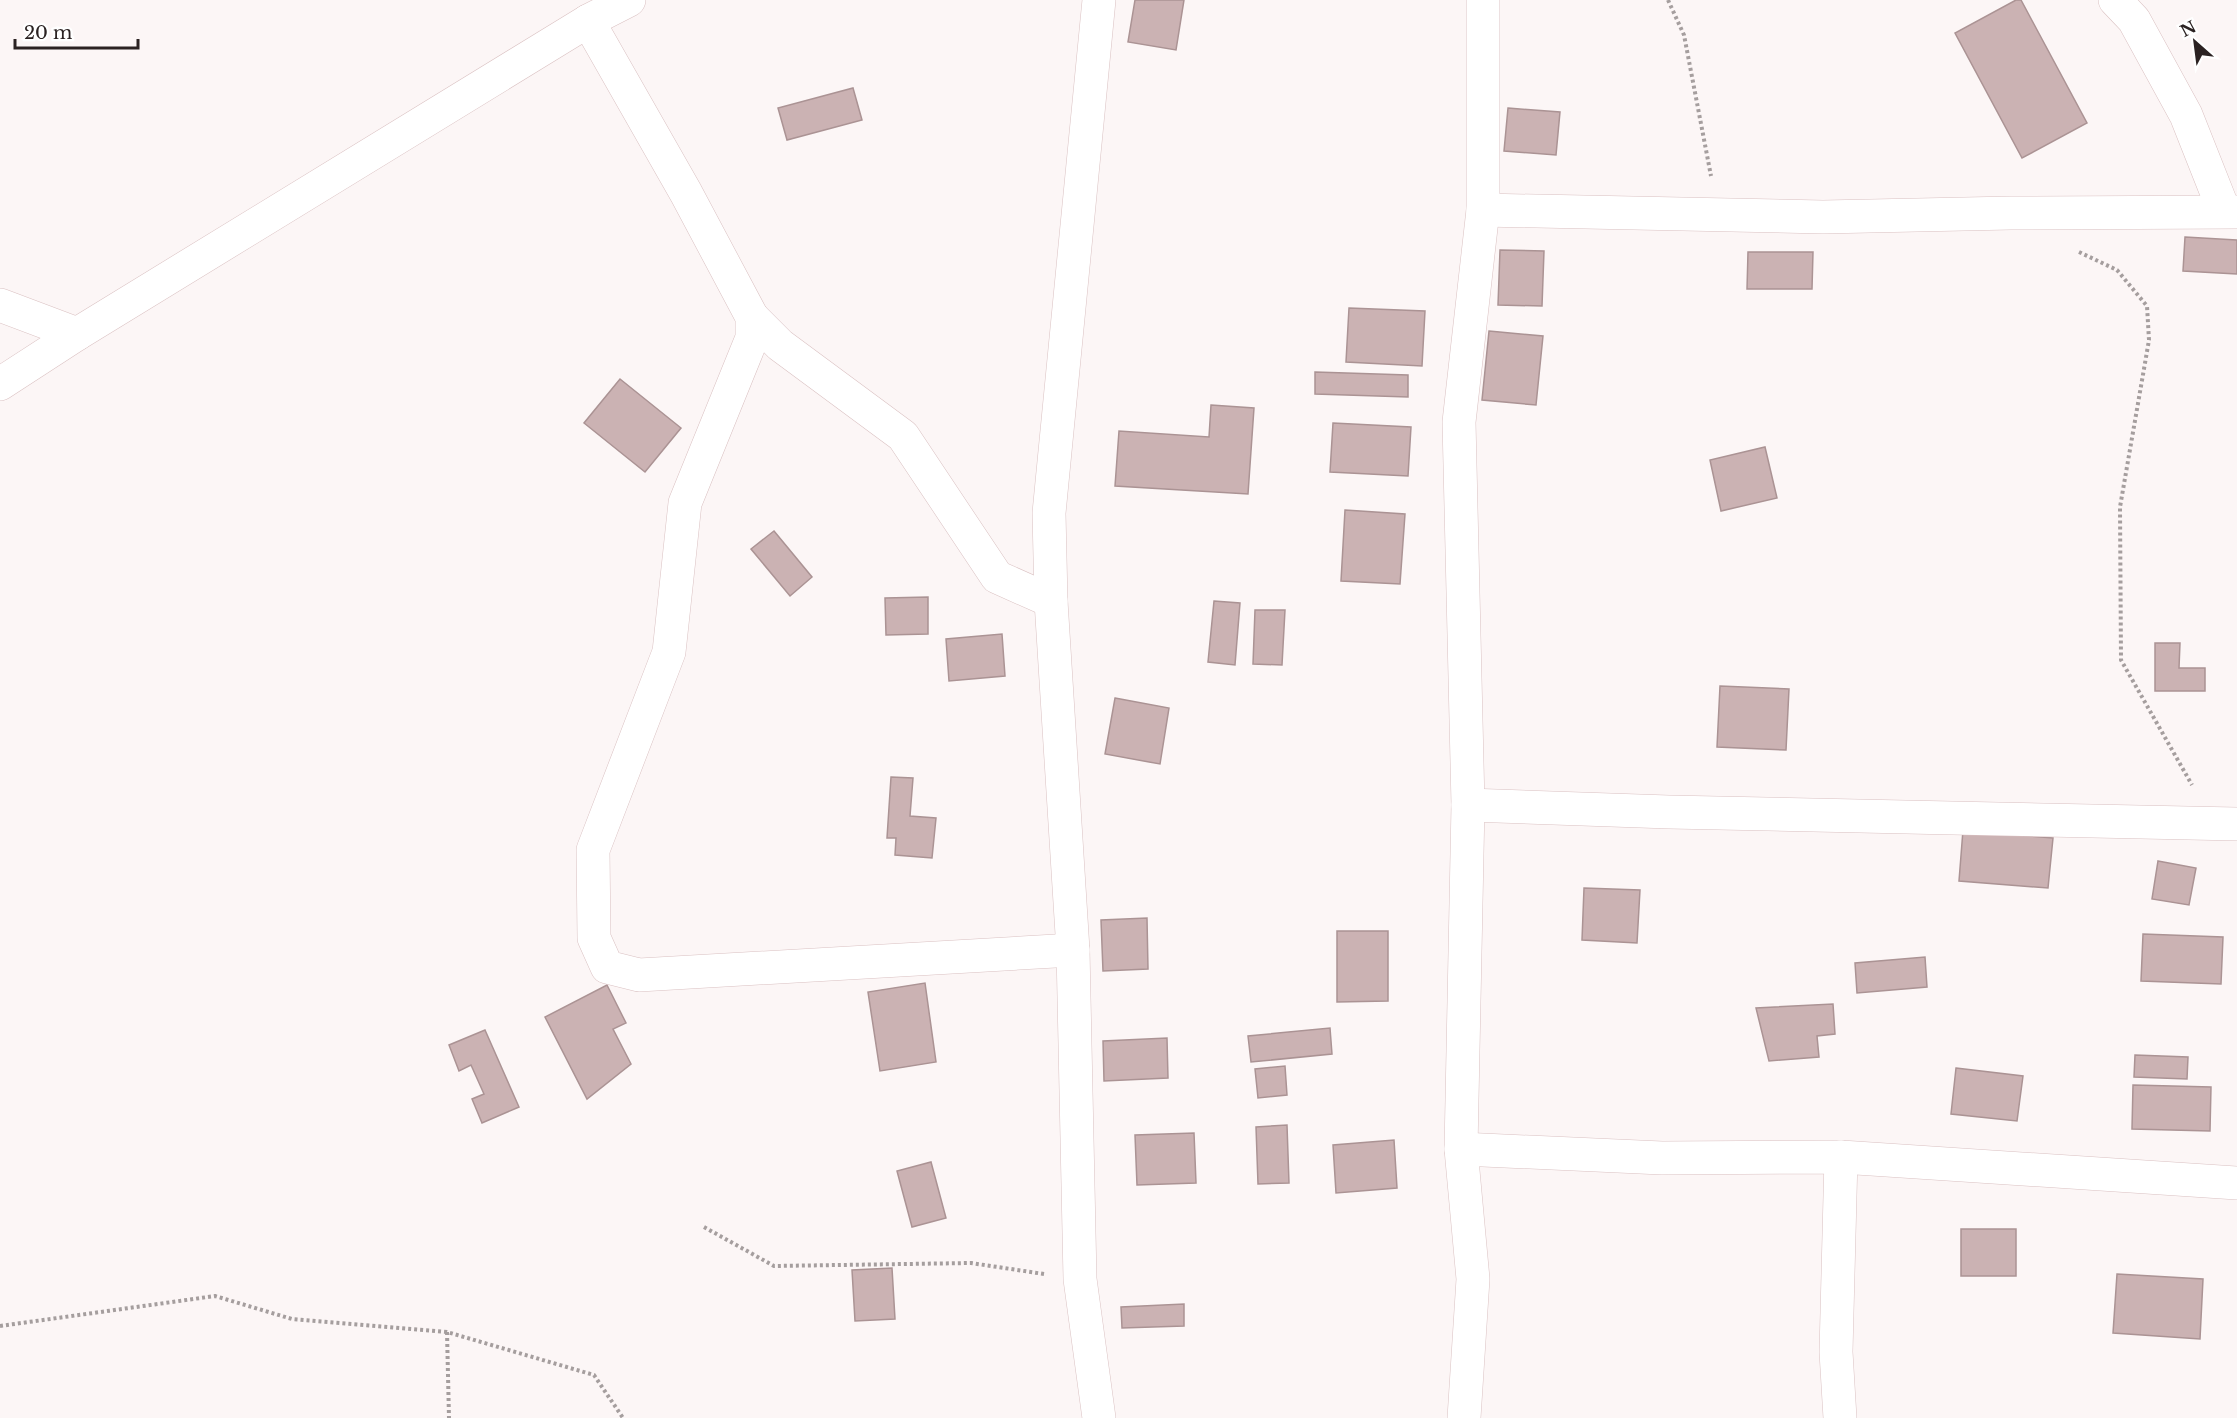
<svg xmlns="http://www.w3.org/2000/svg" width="2237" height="1418" viewBox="0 0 2237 1418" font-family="'Libre Baskerville',serif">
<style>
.building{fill:#cbb2b3;stroke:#ab9394;stroke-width:1.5}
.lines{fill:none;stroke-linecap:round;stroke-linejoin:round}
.minor-casing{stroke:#dac1c2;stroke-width:34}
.path{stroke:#a59e9e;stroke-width:4;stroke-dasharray:3 3;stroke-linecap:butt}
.minor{stroke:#fff;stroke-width:33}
</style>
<rect width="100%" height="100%" fill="#fcf6f6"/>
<g class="building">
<polygon points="1135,0 1184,0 1176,50 1128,42"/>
<polygon points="2016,0 2021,0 2087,123 2022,158 1955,33"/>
<polygon points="853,88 862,120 787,140 778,108"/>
<polygon points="1508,108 1560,112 1556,155 1504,151"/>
<polygon points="2185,237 2237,240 2237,274 2183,271"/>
<polygon points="1500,250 1544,251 1542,306 1498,305"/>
<polygon points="1748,252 1813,252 1812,289 1747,289"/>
<polygon points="1349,308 1425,311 1422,366 1346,362"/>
<polygon points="1489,331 1543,336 1536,405 1482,400"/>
<polygon points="1315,372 1408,375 1408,397 1315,394"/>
<polygon points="620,379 681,428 645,472 584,423"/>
<polygon points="1211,405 1254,408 1248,494 1115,486 1119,431 1209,437"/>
<polygon points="1333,423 1411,427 1408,476 1330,472"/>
<polygon points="1765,447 1777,498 1721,511 1710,460"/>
<polygon points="1345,510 1405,514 1400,584 1341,581"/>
<polygon points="774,531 812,577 790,596 751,549"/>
<polygon points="928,597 928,634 886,635 885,598"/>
<polygon points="1214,601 1240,603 1235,665 1208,662"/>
<polygon points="1255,610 1285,610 1282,665 1253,664"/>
<polygon points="1002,634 1005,676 949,681 946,639"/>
<polygon points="2155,643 2180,643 2179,668 2205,668 2205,691 2155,691"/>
<polygon points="1720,686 1789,689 1786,750 1717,747"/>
<polygon points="1115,698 1169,708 1160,764 1105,754"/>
<polygon points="891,777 913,778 910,816 936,818 932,858 895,855 896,838 887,838"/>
<polygon points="1963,830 2053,838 2048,888 1959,881"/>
<polygon points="2158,861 2196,868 2189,905 2152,899"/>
<polygon points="1584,888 1640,890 1637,943 1582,940"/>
<polygon points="1147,918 1148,969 1103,971 1101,920"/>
<polygon points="1337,931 1388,931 1388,1001 1337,1002"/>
<polygon points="2143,934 2223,937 2221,984 2141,981"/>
<polygon points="1925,957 1927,987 1857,993 1855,963"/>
<polygon points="925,983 936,1062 880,1071 868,992"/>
<polygon points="607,985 626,1023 613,1029 631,1064 587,1099 545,1017"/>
<polygon points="1833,1004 1835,1034 1817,1036 1819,1057 1769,1061 1756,1008"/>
<polygon points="1330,1028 1332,1054 1251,1062 1248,1036"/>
<polygon points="485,1030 519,1107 482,1123 472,1099 484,1094 471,1065 459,1071 449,1045"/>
<polygon points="1167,1038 1168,1078 1104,1081 1103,1041"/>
<polygon points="2135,1055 2188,1057 2187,1079 2134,1077"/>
<polygon points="1285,1066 1287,1095 1258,1098 1255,1069"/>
<polygon points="1956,1068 2023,1076 2017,1121 1951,1114"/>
<polygon points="2133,1085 2211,1087 2210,1131 2132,1129"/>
<polygon points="1287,1125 1289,1183 1258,1184 1256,1127"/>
<polygon points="1194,1133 1196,1183 1137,1185 1135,1135"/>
<polygon points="1394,1140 1397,1188 1336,1193 1333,1145"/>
<polygon points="931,1162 946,1218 912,1227 897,1171"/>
<rect x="1961" y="1229" width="55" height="47"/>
<polygon points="892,1268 895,1319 855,1321 852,1270"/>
<polygon points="2117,1274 2203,1279 2200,1339 2113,1333"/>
<polygon points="1184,1304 1184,1326 1122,1328 1121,1307"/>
</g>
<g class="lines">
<defs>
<g id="minor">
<polyline points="2115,0 2134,20 2186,115 2224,211"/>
<polyline points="588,21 686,193 752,317 752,338 685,503 669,652 593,850 594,938 607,967 639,975 1073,950"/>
<polyline points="1483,210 1823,217 2011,213 2237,212"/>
<polyline points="0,305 77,334"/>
<polyline points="752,317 780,345 903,436 997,577 1051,601"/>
<polyline points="0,384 77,334 588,21 629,0"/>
<polyline points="1468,805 1669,812 2237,824"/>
<polyline points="1461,1149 1662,1158 1841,1157 2237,1183"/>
<polyline points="1099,1418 1080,1279 1073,950 1051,601 1049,513 1099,0"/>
<polyline points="1464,1418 1473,1279 1461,1149 1468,805 1459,422 1483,210 1483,0"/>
<polyline points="1840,1418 1836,1352 1841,1157"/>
</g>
</defs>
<use href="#minor" class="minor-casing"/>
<g class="path">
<polyline points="1668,0 1684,35 1711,176"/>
<polyline points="2079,252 2117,270 2147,306 2149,340 2120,507 2121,660 2192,785"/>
<polyline points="704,1227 774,1266 971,1263 1044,1274"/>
<polyline points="0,1326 215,1296 292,1319 447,1332 594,1375 623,1418"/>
<polyline points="447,1332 449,1418"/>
</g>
<use href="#minor" class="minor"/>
</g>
<g transform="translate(2195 42) rotate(332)" stroke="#ffffff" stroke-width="4.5" paint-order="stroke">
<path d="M0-4.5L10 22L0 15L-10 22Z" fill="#2b2222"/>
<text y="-9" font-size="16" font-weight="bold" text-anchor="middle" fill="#2b2222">N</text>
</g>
<path d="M15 39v9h123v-9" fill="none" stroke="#2b2222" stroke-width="3"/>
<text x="24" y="39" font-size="18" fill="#2b2222" stroke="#ffffff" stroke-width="4.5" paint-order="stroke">20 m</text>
</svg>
